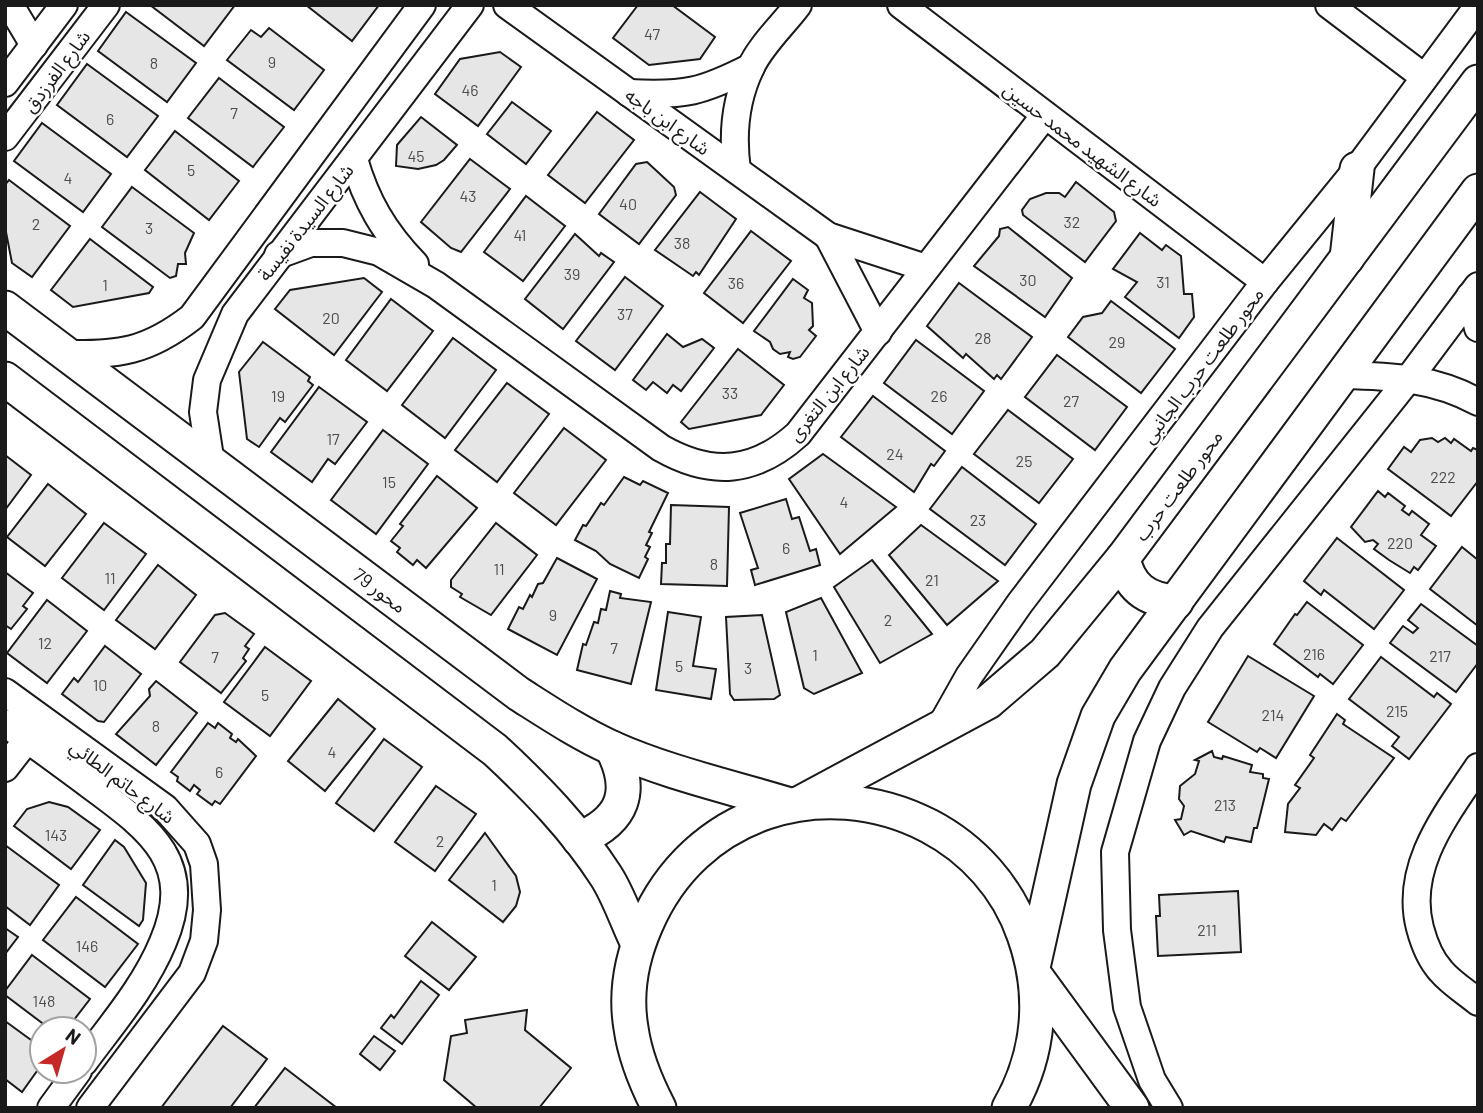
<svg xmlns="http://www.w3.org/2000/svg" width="1483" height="1113" viewBox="0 0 1483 1113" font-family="Barlow,'Noto Sans Arabic',sans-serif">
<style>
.building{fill:#e6e6e6;stroke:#1a1a1a;stroke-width:2}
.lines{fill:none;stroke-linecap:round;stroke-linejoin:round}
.minor-casing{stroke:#1a1a1a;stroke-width:30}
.major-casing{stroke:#1a1a1a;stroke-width:37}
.minor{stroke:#fff;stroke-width:26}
.major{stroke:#fff;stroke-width:33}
.labels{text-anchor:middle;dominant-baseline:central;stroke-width:5;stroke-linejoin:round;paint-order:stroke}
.number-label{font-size:16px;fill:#4d4d4d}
.street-label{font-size:19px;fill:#1a1a1a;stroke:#fff}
</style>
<rect width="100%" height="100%" fill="#fff"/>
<g class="building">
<polygon points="150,5 235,5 204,46"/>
<polygon points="306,5 379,5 352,41"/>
<polygon points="638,5 672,5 715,37 700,59 649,65 613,38"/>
<polygon points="126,12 196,63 167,102 98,51"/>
<polygon points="269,28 324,70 294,110 227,60 251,30 261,37"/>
<polygon points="500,52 521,67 478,126 435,94 460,59"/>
<polygon points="87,64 158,116 127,157 57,105"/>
<polygon points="219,78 284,127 253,167 188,118"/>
<polygon points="512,102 551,131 526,164 487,134"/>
<polygon points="597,112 634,140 585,203 548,175"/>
<polygon points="421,117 457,145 444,160 436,165 418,169 396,166 397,145"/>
<polygon points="42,123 111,174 83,212 14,161"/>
<polygon points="175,131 239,181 209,220 145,170"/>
<polygon points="470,159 510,189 461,252 451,248 421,222"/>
<polygon points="647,162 674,187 676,195 639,244 599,214 636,164"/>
<polygon points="9,180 70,226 32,277 12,263 5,227 5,185"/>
<polygon points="1076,182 1114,212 1116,221 1085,262 1023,215 1022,210 1030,199 1046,193 1059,193 1065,197"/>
<polygon points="132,187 194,233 185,253 186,264 178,264 176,276 170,278 102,227"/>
<polygon points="700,192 736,219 699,275 696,272 693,276 655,250"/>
<polygon points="526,196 565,226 523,281 484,252"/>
<polygon points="1008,227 1072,278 1045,317 974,266 999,236 1000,229"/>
<polygon points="751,231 791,261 743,323 704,293"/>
<polygon points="1140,233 1162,250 1166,245 1181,256 1184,294 1192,294 1194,317 1179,338 1125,297 1137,282 1113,269"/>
<polygon points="575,234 599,256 601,253 614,262 563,329 525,299"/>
<polygon points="90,239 153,287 149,293 73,307 51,290"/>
<polygon points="625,277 663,306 615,370 576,341"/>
<polygon points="364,278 382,292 334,355 275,309 290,290"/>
<polygon points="793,279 808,290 804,298 812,303 813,326 809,330 816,336 800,357 793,359 788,357 790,352 780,354 773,349 770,342 754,331"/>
<polygon points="959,283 1032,337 1001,379 997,375 994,379 966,354 963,358 927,326"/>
<polygon points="391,299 433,331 387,391 346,360"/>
<polygon points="1111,301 1175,349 1141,393 1068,337 1083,317 1102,313"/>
<polygon points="667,334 683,347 702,339 714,348 681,391 673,385 667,393 653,382 646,390 633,380"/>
<polygon points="453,338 496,370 445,438 402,405"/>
<polygon points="916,340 984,391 952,434 884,383"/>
<polygon points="263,342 310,377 308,381 313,385 285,422 280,418 259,447 247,439 239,372"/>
<polygon points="738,349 784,385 761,415 689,429 681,422"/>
<polygon points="1057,355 1127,407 1095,450 1025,397"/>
<polygon points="507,383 549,414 497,482 455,450"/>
<polygon points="319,387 367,422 335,464 328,459 312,482 271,452"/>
<polygon points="873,396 945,451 934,466 931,464 914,492 841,437"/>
<polygon points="1008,410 1073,459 1039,503 974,454"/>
<polygon points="564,428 606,460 556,525 514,493"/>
<polygon points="383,430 428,464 376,534 331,500"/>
<polygon points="1432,438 1438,442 1445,438 1451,443 1454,439 1471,451 1473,448 1478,450 1478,481 1451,516 1388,469 1404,447 1411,452 1420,440"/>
<polygon points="823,454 896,507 840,554 789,479"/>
<polygon points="5,455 31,475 5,510"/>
<polygon points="962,467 1036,524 1005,565 930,509"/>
<polygon points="437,476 477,508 426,568 417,560 413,565 397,552 400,548 391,541 403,526 400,524"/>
<polygon points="624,477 640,485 643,481 668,493 649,532 652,533 646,545 650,547 645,557 648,559 639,578 610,564 596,551 575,540 583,525 586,526 601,503 604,505"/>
<polygon points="48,484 86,514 45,566 7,537"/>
<polygon points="1378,491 1385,497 1388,493 1405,506 1402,510 1409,515 1412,511 1429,524 1421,535 1436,546 1418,570 1414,567 1410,573 1389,560 1374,549 1378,544 1373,540 1365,542 1351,527"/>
<polygon points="786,499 792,519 799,517 810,551 816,549 820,565 755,585 751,570 758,568 740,513"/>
<polygon points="671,505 729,507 727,586 661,584 662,563 666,563 666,544 670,544"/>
<polygon points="104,523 146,554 104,610 62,578"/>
<polygon points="496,523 537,555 491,615 460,597 462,594 451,587 451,580"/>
<polygon points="921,525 998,581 947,625 889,555"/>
<polygon points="1337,538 1404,590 1374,629 1324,590 1321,595 1304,581"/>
<polygon points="1462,547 1478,560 1478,626 1430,589"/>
<polygon points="557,558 597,579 557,655 508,629 519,607 523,609 530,595 532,597 538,584 543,583"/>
<polygon points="872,560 932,634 880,663 834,587"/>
<polygon points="158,565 196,595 155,649 116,620"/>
<polygon points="5,572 33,593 23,606 27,609 11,629 5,625"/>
<polygon points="610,591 621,594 620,598 651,602 631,684 577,670 583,644 586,645 594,622 598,623 601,609 606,610"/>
<polygon points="821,598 862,673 814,694 804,688 786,612"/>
<polygon points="47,600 87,631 47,683 7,653"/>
<polygon points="1307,602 1363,645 1333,684 1320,674 1318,677 1274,644 1295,614 1297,615"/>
<polygon points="1421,604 1478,646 1478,663 1456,692 1390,643 1403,626 1413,633 1418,628 1408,620"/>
<polygon points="668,612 701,617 693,666 716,669 711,699 656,690"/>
<polygon points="225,613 254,634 245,646 249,649 243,658 246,661 221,693 180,662 215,615"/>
<polygon points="762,615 780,695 774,699 734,700 730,694 726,617"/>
<polygon points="105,646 141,674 104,722 98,721 62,694 74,678 78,682"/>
<polygon points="265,647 311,681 270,736 224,702"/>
<polygon points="1248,656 1314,696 1276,758 1260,748 1257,752 1208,722"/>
<polygon points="1381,657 1434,697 1437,693 1451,704 1409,759 1392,746 1399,737 1349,699"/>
<polygon points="156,681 197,713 156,765 116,734 150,696 149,689"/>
<polygon points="338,699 375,729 325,791 288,761"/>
<polygon points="1337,714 1345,720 1343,724 1394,758 1346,821 1341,818 1332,830 1324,824 1316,835 1285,832 1288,804 1300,788 1295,785 1314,758 1310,755"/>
<polygon points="208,723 215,728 218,723 232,734 230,738 236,742 238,739 256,756 220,804 215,801 212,805 197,794 200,790 194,785 190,791 177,781 178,777 171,772"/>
<polygon points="384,739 422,767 374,831 336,803"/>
<polygon points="1212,751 1214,757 1222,759 1223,756 1252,765 1250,772 1263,774 1263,778 1269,779 1257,828 1254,828 1251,842 1226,837 1224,842 1191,831 1184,835 1175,820 1181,819 1184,806 1179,799 1180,786 1195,774 1199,761 1195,760"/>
<polygon points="436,786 476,814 435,871 395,842"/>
<polygon points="49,802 68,807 100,830 71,869 14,826 27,809"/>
<polygon points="485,833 516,876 520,892 516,906 503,922 449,880"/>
<polygon points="115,840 124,847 146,883 143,920 139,926 83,885"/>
<polygon points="5,845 59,885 30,925 5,906"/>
<polygon points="1238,891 1241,952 1158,956 1156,916 1160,916 1159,895"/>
<polygon points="76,897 138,944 105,987 43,940"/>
<polygon points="432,922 476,957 449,990 405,956"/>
<polygon points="5,928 18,937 5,954"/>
<polygon points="32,955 90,999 67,1029 50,1029 5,995 5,991"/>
<polygon points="421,981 439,995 402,1044 381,1028 391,1015 394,1018"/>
<polygon points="527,1010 525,1030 571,1068 539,1108 477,1108 444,1080 451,1036 467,1033 465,1020"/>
<polygon points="5,1021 42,1048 42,1064 22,1092 5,1079"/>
<polygon points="223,1026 267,1059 230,1108 161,1108"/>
<polygon points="374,1036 395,1051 380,1070 360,1054"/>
<polygon points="285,1068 337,1108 254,1108"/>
</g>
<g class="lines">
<defs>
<g id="minor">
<polyline points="10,5 34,45"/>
<polyline points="507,5 828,236 926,268"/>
<polyline points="901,5 1265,282"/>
<polyline points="1329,5 1424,77"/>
<polyline points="5,83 64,5"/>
<path d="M629,93c56,3 73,-1 122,-26"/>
<polyline points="5,137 106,5"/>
<path d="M354,159c12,42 30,73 61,105"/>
<path d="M737,170c-5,-35 -2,-70 14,-103 10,-22 32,-42 47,-62"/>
<polyline points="828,236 878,332"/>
<path d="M278,255l33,-12h32l36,9 57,33 225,163c51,29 94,25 137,-14l247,-319"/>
<polyline points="1470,296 1478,328"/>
<path d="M64,354c55,1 83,-2 128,-37l230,-312"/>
<path d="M1343,375c47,1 92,3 135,27"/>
<polyline points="211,464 203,412 207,380 235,314 470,5"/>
<polyline points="5,692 165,808 197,844 204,864 207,910 204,941 192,973 90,1108"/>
<path d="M5,723c29,21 58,42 86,63 58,43 106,76 72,156 -18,44 -51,82 -79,120"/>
<polyline points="938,731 969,676 1020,603 1265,282 1357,169 1478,6"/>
<path d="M1478,767c-32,48 -74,100 -58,161 4,15 10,31 21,43 10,12 25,21 37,31"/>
<polyline points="5,768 37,727"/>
<polyline points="51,1108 78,1071"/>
<polyline points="1169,1108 1152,1080 1127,1007 1117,930 1115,852 1147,741 1172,688 1210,628 1410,377 1478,286"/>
</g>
<g id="major">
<polyline points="1347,258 1357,169"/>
<path d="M5,308l514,386c30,19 60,39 93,54 56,25 119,39 178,57"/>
<path d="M5,379l490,371c41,38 80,78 111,126 13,20 21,46 32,68"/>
<path d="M1123,558c6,29 23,42 53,44"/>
<polyline points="800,803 988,702 1045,653 1123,558 1478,82"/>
<path d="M579,839c45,-19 55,-48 33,-91"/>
<polyline points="1034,963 1074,784 1098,716 1125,670 1478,191"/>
<polyline points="1037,978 1132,1108"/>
<path d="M659,1108c-13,-25 -24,-51 -28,-80 -6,-35 1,-71 15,-103 48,-113 176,-154 283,-99 44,23 79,62 95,109 21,59 16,119 -15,173"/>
</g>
</defs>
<use href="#minor" class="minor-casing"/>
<use href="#major" class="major-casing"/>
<use href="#minor" class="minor"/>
<use href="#major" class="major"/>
</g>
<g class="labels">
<g class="number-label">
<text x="652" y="33">47</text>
<text x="272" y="61">9</text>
<text x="154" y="62">8</text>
<text x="470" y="89">46</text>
<text x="234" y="112">7</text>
<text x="110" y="118">6</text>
<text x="416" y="155">45</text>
<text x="191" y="169">5</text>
<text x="68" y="177">4</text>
<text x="468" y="195">43</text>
<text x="628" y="203">40</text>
<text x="1072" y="221">32</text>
<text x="36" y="223">2</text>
<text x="149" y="227">3</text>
<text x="520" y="234">41</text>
<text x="682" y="242">38</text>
<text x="572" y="273">39</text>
<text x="1028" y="279">30</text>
<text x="1163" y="281">31</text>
<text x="736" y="282">36</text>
<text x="105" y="284">1</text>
<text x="625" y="313">37</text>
<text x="331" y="317">20</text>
<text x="983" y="337">28</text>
<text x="1117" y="341">29</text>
<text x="730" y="392">33</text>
<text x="278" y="395">19</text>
<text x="939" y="395">26</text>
<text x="1071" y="400">27</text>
<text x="333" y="438">17</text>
<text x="895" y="453">24</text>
<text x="1024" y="460">25</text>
<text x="1443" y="476">222</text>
<text x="389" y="481">15</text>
<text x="844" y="501">4</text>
<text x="978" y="519">23</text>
<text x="1400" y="542">220</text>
<text x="786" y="547">6</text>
<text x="714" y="563">8</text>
<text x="499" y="568">11</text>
<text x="110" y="577">11</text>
<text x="932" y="579">21</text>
<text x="553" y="614">9</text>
<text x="888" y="619">2</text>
<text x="45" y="642">12</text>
<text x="614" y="647">7</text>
<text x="1314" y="653">216</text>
<text x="815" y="654">1</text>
<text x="1440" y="655">217</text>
<text x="215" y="656">7</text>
<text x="679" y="665">5</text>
<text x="748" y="667">3</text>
<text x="100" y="684">10</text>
<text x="265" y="694">5</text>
<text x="1397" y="710">215</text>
<text x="1273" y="714">214</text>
<text x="156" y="725">8</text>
<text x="332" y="751">4</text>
<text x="219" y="771">6</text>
<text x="1225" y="804">213</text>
<text x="56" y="834">143</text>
<text x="440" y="840">2</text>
<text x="494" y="884">1</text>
<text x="1207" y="929">211</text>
<text x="87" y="945">146</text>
<text x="44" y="1000">148</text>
</g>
<g class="street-label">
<text transform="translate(56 71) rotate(-53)">شارع الفرزدق</text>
<text transform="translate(668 121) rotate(36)">شارع ابن باجه</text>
<text transform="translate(1083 144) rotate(37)">شارع الشهيد محمد حسين</text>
<text transform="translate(305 222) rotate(-52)">شارع السيدة نفيسة</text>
<text transform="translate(1202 365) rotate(-53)">محور طلعت حرب الجانبى</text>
<text transform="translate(828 393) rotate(-51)">شارع ابن التغرى</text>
<text transform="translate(1178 485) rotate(-53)">محور طلعت حرب</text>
<text transform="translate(380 590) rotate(37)">محور 79</text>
<text transform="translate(123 781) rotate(37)">شارع حاتم الطائي</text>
</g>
</g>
<rect width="1483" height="1113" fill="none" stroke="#1a1a1a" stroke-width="14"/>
<g transform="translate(63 1050) rotate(37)"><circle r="33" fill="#ffffff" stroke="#a3a3a3" stroke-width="2"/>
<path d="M0-5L12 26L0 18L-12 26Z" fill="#c62828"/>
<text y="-10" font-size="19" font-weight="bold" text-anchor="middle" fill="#1a1a1a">N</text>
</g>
</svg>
